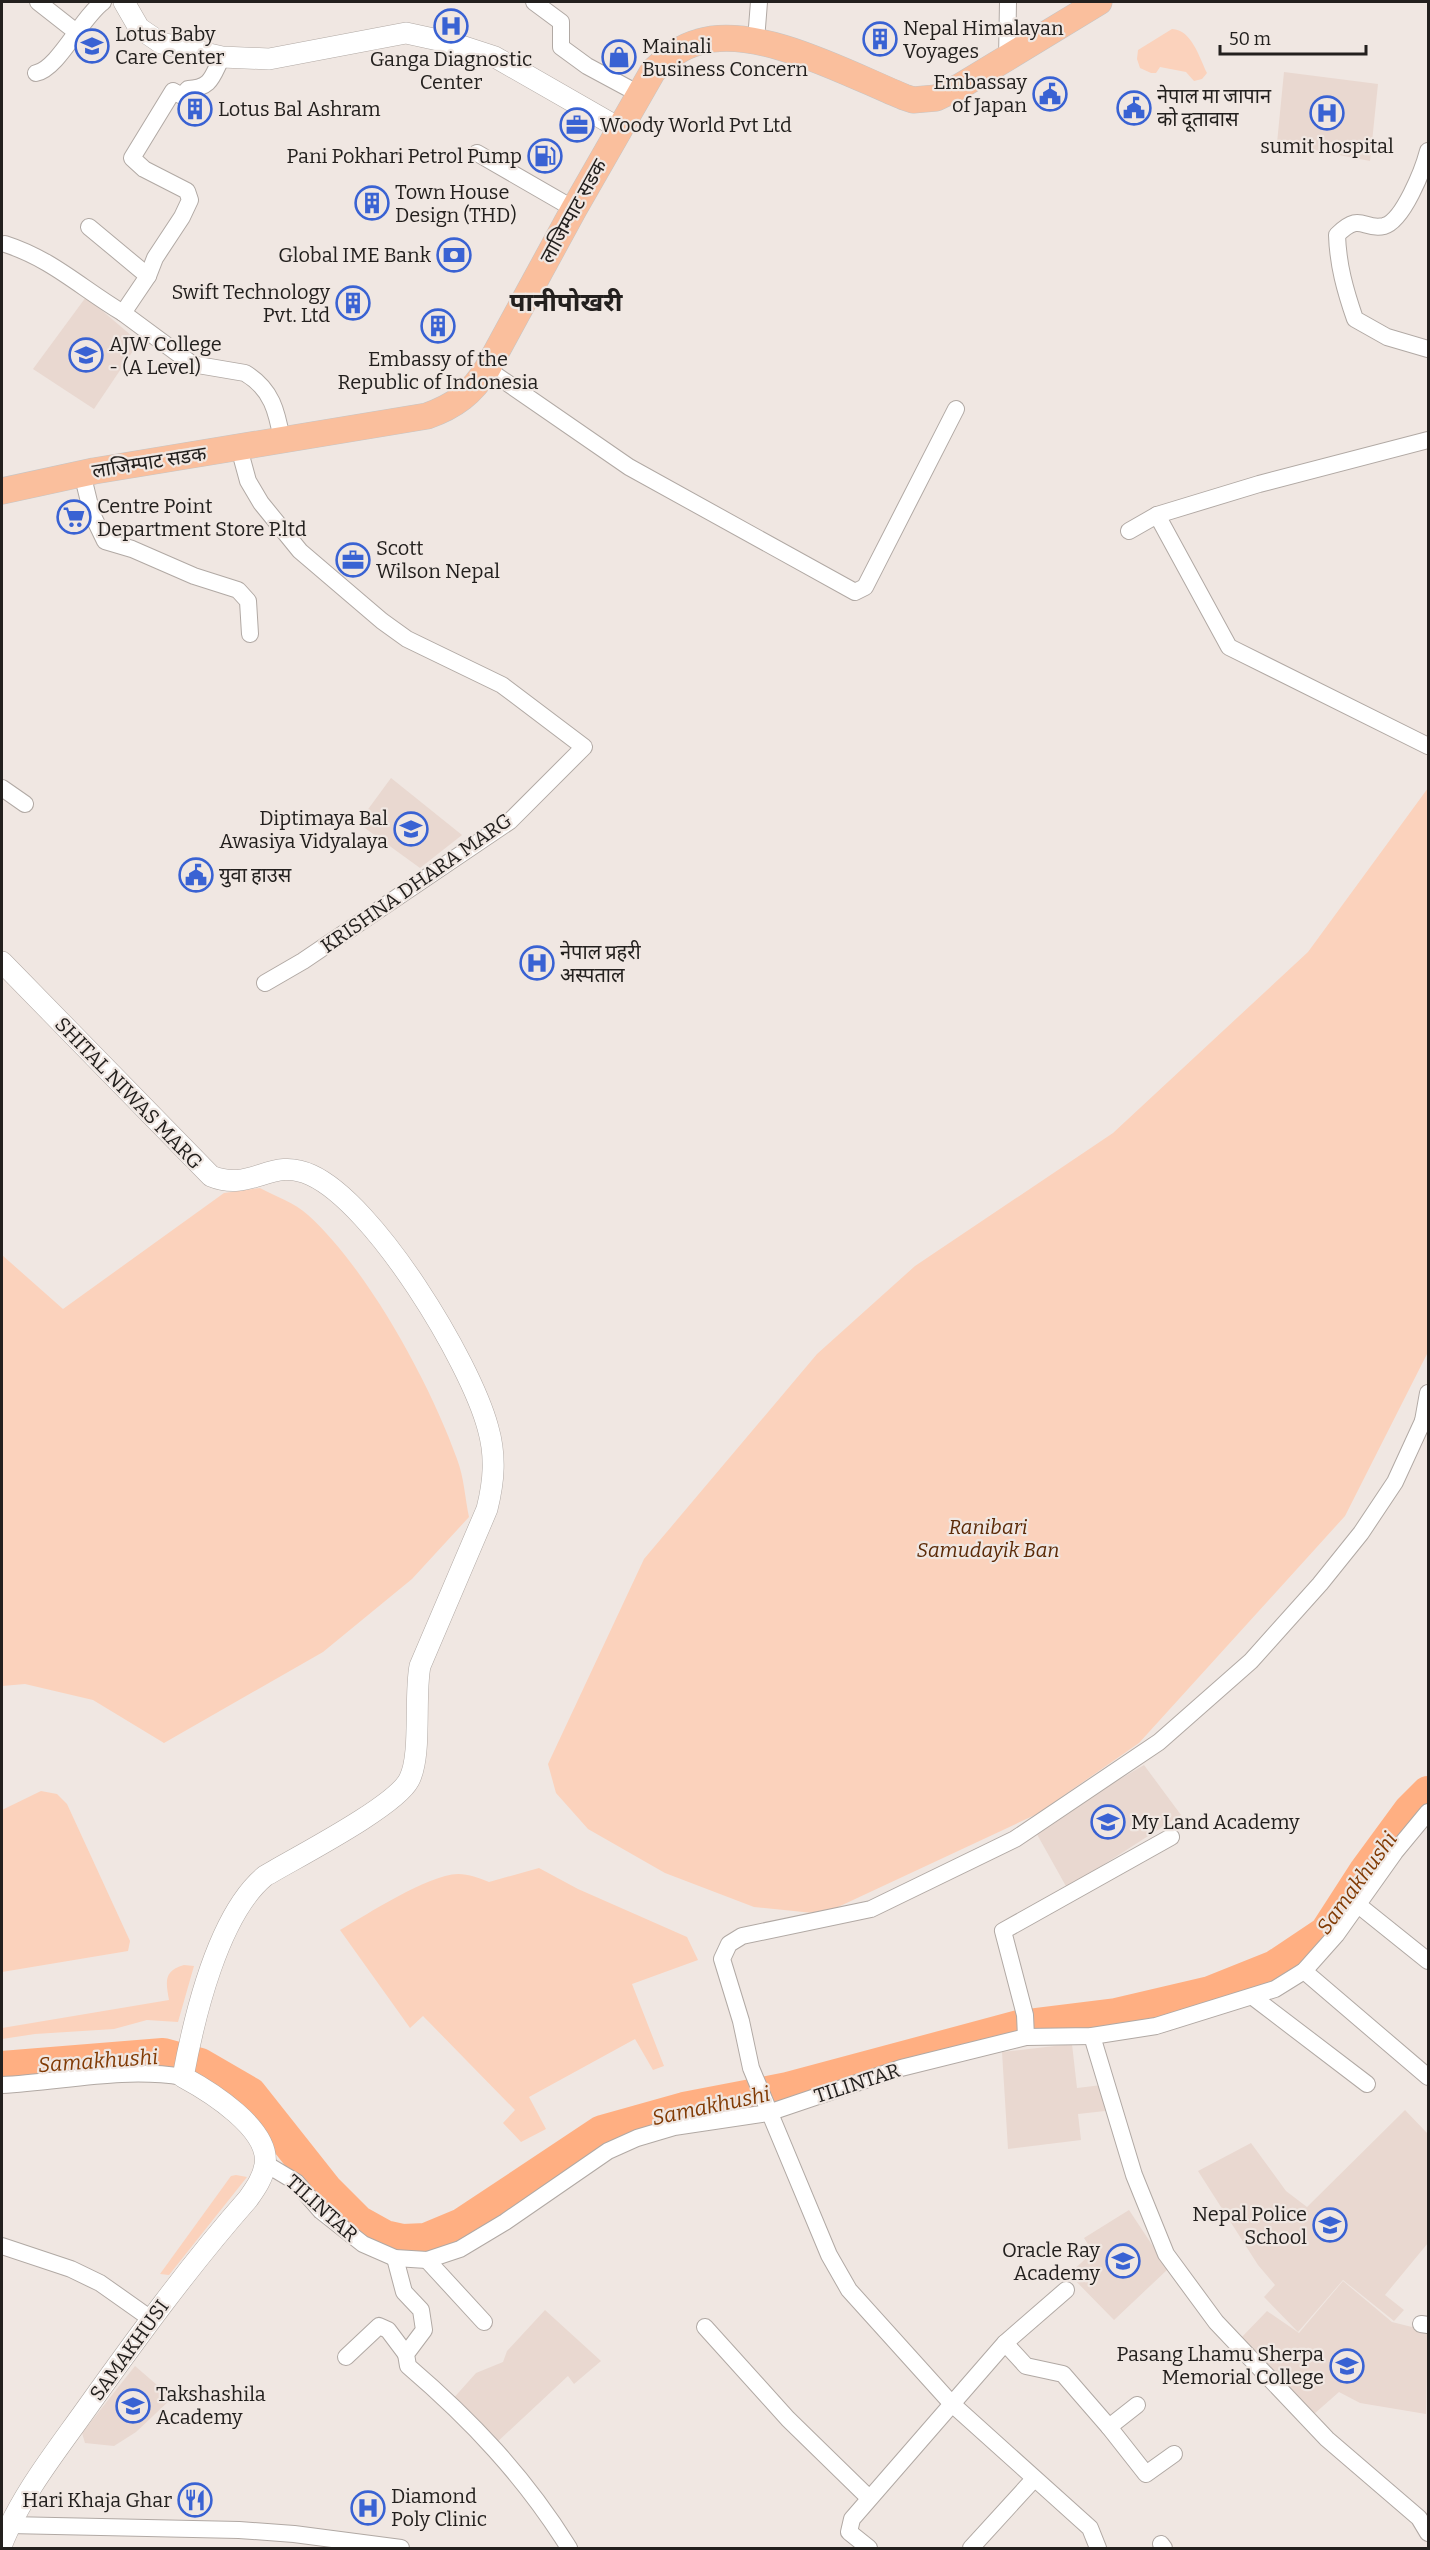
<svg xmlns="http://www.w3.org/2000/svg" width="1430" height="2550" viewBox="0 0 1430 2550" font-family="Bitter,'Noto Sans Devanagari',serif">
<style>
.built{fill:#e9d8d0}
.green{fill:#fbd2bc}
.lines{fill:none;stroke-linecap:round;stroke-linejoin:round}
.river{stroke:#ffaf82;stroke-width:34}
.minor-casing{stroke:#b1a9a4;stroke-width:18}
.tertiary-casing{stroke:#b1a9a4;stroke-width:22}
.primary-casing{stroke:#c6c5c4;stroke-width:27}
.minor{stroke:#fff;stroke-width:16}
.tertiary{stroke:#fff;stroke-width:21}
.primary{stroke:#fabf9d;stroke-width:26}
.labels{text-anchor:middle;dominant-baseline:central;stroke-width:4.5;stroke-linejoin:round;paint-order:stroke}
.poi-label{font-size:20px;fill:#23201e;stroke:#f0e7e2;text-anchor:start}
.street-label{font-size:20px;fill:#23201e;stroke:#f0e7e2}
.park-label{font-size:20px;font-style:italic;fill:#5b2a07;stroke:#f0e7e2}
.water-label{font-size:21px;font-style:italic;fill:#813a04;stroke:#f0e7e2}
.district-label{font-size:26px;font-weight:bold;fill:#23201e;stroke:#f0e7e2}
</style>
<rect width="100%" height="100%" fill="#f0e7e2"/>
<g class="built">
<polygon points="1284,72 1378,84 1370,161 1277,143"/>
<polygon points="86,297 139,342 94,409 33,369"/>
<polygon points="391,778 462,835 420,868 358,823"/>
<polygon points="1144,1765 1181,1815 1067,1888 1034,1829"/>
<polygon points="1072,2044 1077,2088 1102,2085 1105,2111 1078,2114 1081,2140 1008,2149 1002,2052"/>
<polygon points="1405,2110 1428,2134 1428,2243 1385,2295 1404,2310 1394,2321 1343,2280 1298,2332 1264,2297 1275,2285 1258,2265 1198,2171 1251,2143 1286,2191 1307,2207"/>
<polygon points="1129,2210 1168,2269 1114,2320 1069,2274 1093,2252 1084,2238"/>
<polygon points="1343,2281 1392,2322 1428,2331 1426,2414 1360,2403 1339,2392 1314,2414 1239,2340 1267,2311 1299,2333"/>
<polygon points="545,2310 601,2361 574,2384 568,2376 494,2445 451,2401 476,2373 503,2362 507,2351"/>
<polygon points="135,2366 172,2398 136,2432 114,2446 85,2443 82,2433"/>
</g>
<g class="green">
<path d="M1172,29c20,1 27,28 35,44l-5,6 -8,2 -8,-9 -26,-5 -4,6h-5l-11,-5 -3,-9 1,-9z"/>
<polygon points="1428,788 1428,1352 1345,1516 1139,1743 1037,1814 823,1914 754,1907 665,1873 588,1829 556,1793 548,1764 644,1559 817,1354 915,1266 1113,1133 1308,952"/>
<path d="M260,1188c15,8 35,15 48,27 59,53 122,168 149,244 7,18 8,39 12,58l-57,62 -89,73 -159,91 -71,-43 -68,-16 -23,2v-431l61,54 161,-116z"/>
<polygon points="41,1791 57,1794 67,1804 130,1941 128,1951 2,1972 2,1810"/>
<path d="M539,1868l39,21 109,48 11,23 -66,24 32,82 -11,4 -18,-31 -106,58 17,32 -25,13 -18,-19 12,-13 -92,-94 -13,12 -70,-98c28,-16 87,-55 118,-56 11,0 21,4 31,8z"/>
<path d="M184,1965l10,1 -16,56 -31,-2 -33,9 -79,5 -33,5v-11l167,-28c-3,-18 -6,-29 15,-35z"/>
<polygon points="236,2175 247,2177 169,2275 160,2274 231,2176"/>
</g>
<g class="lines">
<polyline class="river" points="2,2068 163,2055 200,2065 250,2094 326,2190 358,2222 385,2237 403,2241 426,2240 462,2225 602,2132 684,2109 788,2089 1019,2027 1116,2015 1210,1993 1275,1967 1326,1933 1366,1871 1410,1811 1428,1793"/>
<defs>
<g id="minor">
<polyline points="38,2 75,31"/>
<polyline points="534,2 561,22 561,47 587,66 639,94"/>
<polyline points="756,40 759,2"/>
<path d="M222,57c-10,19 -10,31 -34,32l-6,7 -9,-5 -41,67 12,11 43,22 3,9 -8,17 -27,41 -7,18 -25,37 69,51 53,9c27,16 32,39 37,67"/>
<polyline points="1007,60 1008,2"/>
<path d="M36,73c22,-4 45,-55 67,-71"/>
<path d="M1428,151c-5,19 -25,70 -44,75 -21,5 -23,-15 -47,9 1,30 8,55 18,84l32,18 41,12"/>
<polyline points="477,153 574,209"/>
<polyline points="89,227 148,276"/>
<path d="M5,244c47,15 76,44 118,69"/>
<polyline points="487,369 629,467 855,592 865,587 956,409"/>
<polyline points="239,448 248,481 261,503 300,551 382,621 407,639 502,685 584,747 510,821 303,961 265,983"/>
<polyline points="82,473 92,514 105,541 132,549 194,576 238,590 248,601 250,634"/>
<polyline points="1157,515 1229,647 1428,746"/>
<polyline points="1129,531 1157,515 1259,484 1428,440"/>
<polyline points="2,788 25,804"/>
<polyline points="1423,1421 1428,1393"/>
<polyline points="1357,1904 1428,1961"/>
<polyline points="1304,1971 1428,2077"/>
<polyline points="1253,1997 1367,2084"/>
<polyline points="1092,2036 1134,2175 1166,2254 1216,2322 1327,2439 1419,2518 1428,2533"/>
<polyline points="1026,2037 1025,2015 1003,1931 1171,1837"/>
<path d="M2,2085c60,-3 120,-18 181,-8"/>
<polyline points="266,2164 296,2182 321,2211 363,2244 395,2258 427,2260 460,2249 505,2222 608,2151 637,2138 674,2127 768,2113 901,2068 1026,2037 1092,2036 1156,2026 1275,1989 1304,1971 1336,1935 1395,1852 1428,1812"/>
<polyline points="2,2246 71,2269 100,2283 151,2319"/>
<path d="M395,2258l9,34 17,18 3,20 -18,24 2,12c63,54 117,111 161,182"/>
<polyline points="427,2260 484,2322"/>
<polyline points="1421,2324 1428,2325"/>
<polyline points="705,2327 788,2419 869,2498"/>
<polyline points="1005,2343 1066,2290"/>
<polyline points="346,2357 379,2326 388,2330 406,2354"/>
<polyline points="1109,2427 1146,2474 1174,2454"/>
<polyline points="9,2525 239,2530 294,2534 401,2548"/>
<polyline points="1161,2544 1164,2548"/>
<polyline points="869,2548 849,2532 852,2519 1005,2343 1026,2366 1063,2374 1109,2427 1137,2405"/>
<polyline points="971,2548 1034,2479"/>
<polyline points="1098,2548 1090,2528 951,2403 849,2290 829,2255 751,2068 741,2021 722,1959 729,1944 742,1936 871,1909 1015,1839 1159,1742 1251,1661 1320,1584 1361,1533 1395,1482 1423,1421 1428,1421"/>
</g>
<g id="tertiary">
<polyline points="124,2 139,28 161,43 222,57 269,59 406,33 452,43 495,57 619,128"/>
<path d="M2,962l209,214c41,17 60,-20 100,-1 64,29 159,186 177,253 8,28 6,53 -1,81l-67,157c-6,30 2,90 -11,114 -14,27 -114,78 -144,96 -47,39 -71,142 -82,201 26,14 88,52 82,88 -2,13 -10,24 -17,34 -59,67 -112,140 -164,213 -30,42 -64,85 -82,132"/>
</g>
<path id="primary" d="M2,491l92,-20 333,-55c28,-10 45,-23 60,-47l87,-160 79,-138c14,-13 27,-24 46,-29 58,-18 151,33 205,55l9,3 23,-2 23,-11 140,-85"/>
</defs>
<use href="#minor" class="minor-casing"/>
<use href="#tertiary" class="tertiary-casing"/>
<use href="#primary" class="primary-casing"/>
<use href="#minor" class="minor"/>
<use href="#tertiary" class="tertiary"/>
<use href="#primary" class="primary"/>
</g>
<defs>
<symbol id="hospital-ring" viewBox="-11 -11 22 22"><circle r="9.5" fill="#f0e7e2" stroke="#3962d3" stroke-width="1.5"/><path d="M-5-5h3v3.5h4V-5h3V5h-3V1.5h-4V5h-3Z" fill="#3962d3"/></symbol>
<symbol id="building-ring" viewBox="-11 -11 22 22"><circle r="9.5" fill="#f0e7e2" stroke="#3962d3" stroke-width="1.5"/><path d="M-4-6H4V6H1V3H-1V6H-4ZM-2.5-4.3h1.7v1.8h-1.7ZM.8-4.3h1.7v1.8H.8ZM-2.5-1h1.7V.8h-1.7ZM.8-1h1.7V.8H.8Z" fill="#3962d3"/></symbol>
<symbol id="school-ring" viewBox="-11 -11 22 22"><circle r="9.5" fill="#f0e7e2" stroke="#3962d3" stroke-width="1.5"/><path d="M0-5L7-2L0 1L-7-2ZM-4 1L0 2.5L4 1V4Q0 6-4 4Z" fill="#3962d3"/></symbol>
<symbol id="shop-ring" viewBox="-11 -11 22 22"><circle r="9.5" fill="#f0e7e2" stroke="#3962d3" stroke-width="1.5"/><path d="M-5-2.5h2.3a2.7 3.5 0 0 1 5.4 0H5L5.5 6h-11ZM-1.5-2.5h3a1.5 2.3 0 0 0-3 0Z" fill="#3962d3"/></symbol>
<symbol id="civic-ring" viewBox="-11 -11 22 22"><circle r="9.5" fill="#f0e7e2" stroke="#3962d3" stroke-width="1.5"/><path d="M-.6-6.5H3V-4.5H.6V-3L4-1V1h2V6H-6V1h2V-1L-.6-3ZM-1.2 2.5V6h2.4V2.5Z" fill="#3962d3"/></symbol>
<symbol id="office-ring" viewBox="-11 -11 22 22"><circle r="9.5" fill="#f0e7e2" stroke="#3962d3" stroke-width="1.5"/><path d="M-6-3h4V-5.5h4V-3h4V5H-6ZM-1-4.5V-3h2v-1.5ZM-6 0V1H6V0Z" fill="#3962d3"/></symbol>
<symbol id="fuel-ring" viewBox="-11 -11 22 22"><circle r="9.5" fill="#f0e7e2" stroke="#3962d3" stroke-width="1.5"/><path d="M-5.5-6h7V0h2V4h1.3V-2.5L3-4.5l.8-.8L6-3V5H2.5V1h-1V6h-7ZM-4.2-4.7v3.2H.2V-4.7Z" fill="#3962d3"/></symbol>
<symbol id="bank-ring" viewBox="-11 -11 22 22"><circle r="9.5" fill="#f0e7e2" stroke="#3962d3" stroke-width="1.5"/><path d="M-6-4H6V4H-6ZM0-2.3a2.3 2.3 0 1 0 0 4.6a2.3 2.3 0 1 0 0-4.6Z" fill="#3962d3"/></symbol>
<symbol id="university-ring" viewBox="-11 -11 22 22"><circle r="9.5" fill="#f0e7e2" stroke="#3962d3" stroke-width="1.5"/><path d="M0-5L7-2L0 1L-7-2ZM-4 1L0 2.5L4 1V4Q0 6-4 4Z" fill="#3962d3"/></symbol>
<symbol id="supermarket-ring" viewBox="-11 -11 22 22"><circle r="9.5" fill="#f0e7e2" stroke="#3962d3" stroke-width="1.5"/><path d="M-6-5.5h2.5l.6 2H6L4.5 2H-2.5L-4.4-4H-6ZM-1.5 3.2a1.3 1.3 0 1 0 .1 0ZM3 3.2a1.3 1.3 0 1 0 .1 0Z" fill="#3962d3"/></symbol>
<symbol id="restaurant-ring" viewBox="-11 -11 22 22"><circle r="9.5" fill="#f0e7e2" stroke="#3962d3" stroke-width="1.5"/><path d="M-5-6h1v4h1v-4h1v4h1v-4h1v5L-1.5 .5V6h-2V.5L-5-1ZM5-6V6H3V1.5H1.5Q1.5-4 5-6Z" fill="#3962d3"/></symbol>
</defs>
<g fill-rule="evenodd">
<use href="#hospital-ring" x="432" y="7" width="38" height="38"/>
<use href="#building-ring" x="861" y="20" width="38" height="38"/>
<use href="#school-ring" x="73" y="27" width="38" height="38"/>
<use href="#shop-ring" x="600" y="38" width="38" height="38"/>
<use href="#civic-ring" x="1031" y="75" width="38" height="38"/>
<use href="#civic-ring" x="1115" y="89" width="38" height="38"/>
<use href="#building-ring" x="176" y="90" width="38" height="38"/>
<use href="#hospital-ring" x="1308" y="94" width="38" height="38"/>
<use href="#office-ring" x="558" y="106" width="38" height="38"/>
<use href="#fuel-ring" x="526" y="137" width="38" height="38"/>
<use href="#building-ring" x="353" y="184" width="38" height="38"/>
<use href="#bank-ring" x="435" y="236" width="38" height="38"/>
<use href="#building-ring" x="334" y="284" width="38" height="38"/>
<use href="#building-ring" x="419" y="307" width="38" height="38"/>
<use href="#university-ring" x="67" y="336" width="38" height="38"/>
<use href="#supermarket-ring" x="55" y="498" width="38" height="38"/>
<use href="#office-ring" x="334" y="541" width="38" height="38"/>
<use href="#school-ring" x="392" y="810" width="38" height="38"/>
<use href="#civic-ring" x="177" y="856" width="38" height="38"/>
<use href="#hospital-ring" x="518" y="944" width="38" height="38"/>
<use href="#school-ring" x="1089" y="1803" width="38" height="38"/>
<use href="#school-ring" x="1311" y="2206" width="38" height="38"/>
<use href="#school-ring" x="1104" y="2242" width="38" height="38"/>
<use href="#university-ring" x="1328" y="2347" width="38" height="38"/>
<use href="#university-ring" x="114" y="2387" width="38" height="38"/>
<use href="#restaurant-ring" x="176" y="2481" width="38" height="38"/>
<use href="#hospital-ring" x="349" y="2489" width="38" height="38"/>
</g>
<g class="labels">
<g class="poi-label">
<text x="903" y="28">Nepal Himalayan<tspan x="903" dy="23">Voyages</tspan></text>
<text x="115" y="34">Lotus Baby<tspan x="115" dy="23">Care Center</tspan></text>
<text x="642" y="46">Mainali<tspan x="642" dy="23">Business Concern</tspan></text>
<text x="451" y="59" text-anchor="middle">Ganga Diagnostic<tspan x="451" dy="23">Center</tspan></text>
<text x="1027" y="82" text-anchor="end">Embassay<tspan x="1027" dy="23">of Japan</tspan></text>
<text x="1157" y="96">नेपाल मा जापान<tspan x="1157" dy="23">को दूतावास</tspan></text>
<text x="218" y="109">Lotus Bal Ashram</text>
<text x="600" y="125">Woody World Pvt Ltd</text>
<text x="1327" y="146" text-anchor="middle">sumit hospital</text>
<text x="522" y="156" text-anchor="end">Pani Pokhari Petrol Pump</text>
<text x="395" y="192">Town House<tspan x="395" dy="23">Design (THD)</tspan></text>
<text x="431" y="255" text-anchor="end">Global IME Bank</text>
<text x="330" y="292" text-anchor="end">Swift Technology<tspan x="330" dy="23">Pvt. Ltd</tspan></text>
<text x="109" y="344">AJW College<tspan x="109" dy="23">- (A Level)</tspan></text>
<text x="438" y="359" text-anchor="middle">Embassy of the<tspan x="438" dy="23">Republic of Indonesia</tspan></text>
<text x="97" y="506">Centre Point<tspan x="97" dy="23">Department Store P.ltd</tspan></text>
<text x="376" y="548">Scott<tspan x="376" dy="23">Wilson Nepal</tspan></text>
<text x="388" y="818" text-anchor="end">Diptimaya Bal<tspan x="388" dy="23">Awasiya Vidyalaya</tspan></text>
<text x="219" y="875">युवा हाउस</text>
<text x="560" y="952">नेपाल प्रहरी<tspan x="560" dy="23">अस्पताल</tspan></text>
<text x="1131" y="1822">My Land Academy</text>
<text x="1307" y="2214" text-anchor="end">Nepal Police<tspan x="1307" dy="23">School</tspan></text>
<text x="1100" y="2250" text-anchor="end">Oracle Ray<tspan x="1100" dy="23">Academy</tspan></text>
<text x="1324" y="2354" text-anchor="end">Pasang Lhamu Sherpa<tspan x="1324" dy="23">Memorial College</tspan></text>
<text x="156" y="2394">Takshashila<tspan x="156" dy="23">Academy</tspan></text>
<text x="391" y="2496">Diamond<tspan x="391" dy="23">Poly Clinic</tspan></text>
<text x="172" y="2500" text-anchor="end">Hari Khaja Ghar</text>
</g>
<g class="street-label">
<text transform="translate(573 211) rotate(-61)">लाजिम्पाट सडक</text>
<text transform="translate(149 462) rotate(-9)">लाजिम्पाट सडक</text>
<text transform="translate(416 883) rotate(-35)">KRISHNA DHARA MARG</text>
<text transform="translate(129 1093) rotate(46)">SHITAL NIWAS MARG</text>
<text transform="translate(857 2083) rotate(-18)">TILINTAR</text>
<text transform="translate(322 2208) rotate(42)">TILINTAR</text>
<text transform="translate(129 2350) rotate(-54)">SAMAKHUSI</text>
</g>
<g class="park-label">
<text x="988" y="1527">Ranibari<tspan x="988" dy="23">Samudayik Ban</tspan></text>
</g>
<g class="water-label">
<text transform="translate(1357 1883) rotate(-54)">Samakhushi</text>
<text transform="translate(98 2061) rotate(-4)">Samakhushi</text>
<text transform="translate(711 2106) rotate(-12)">Samakhushi</text>
</g>
<g class="district-label">
<text x="566" y="302">पानीपोखरी</text>
</g>
</g>
<rect width="1430" height="2550" fill="none" stroke="#23201e" stroke-width="6"/>
<path d="M1220 45v9h146v-9" fill="none" stroke="#23201e" stroke-width="3"/>
<text x="1229" y="45" font-size="18" fill="#23201e" stroke="#f0e7e2" stroke-width="4.5" paint-order="stroke">50 m</text>
</svg>
